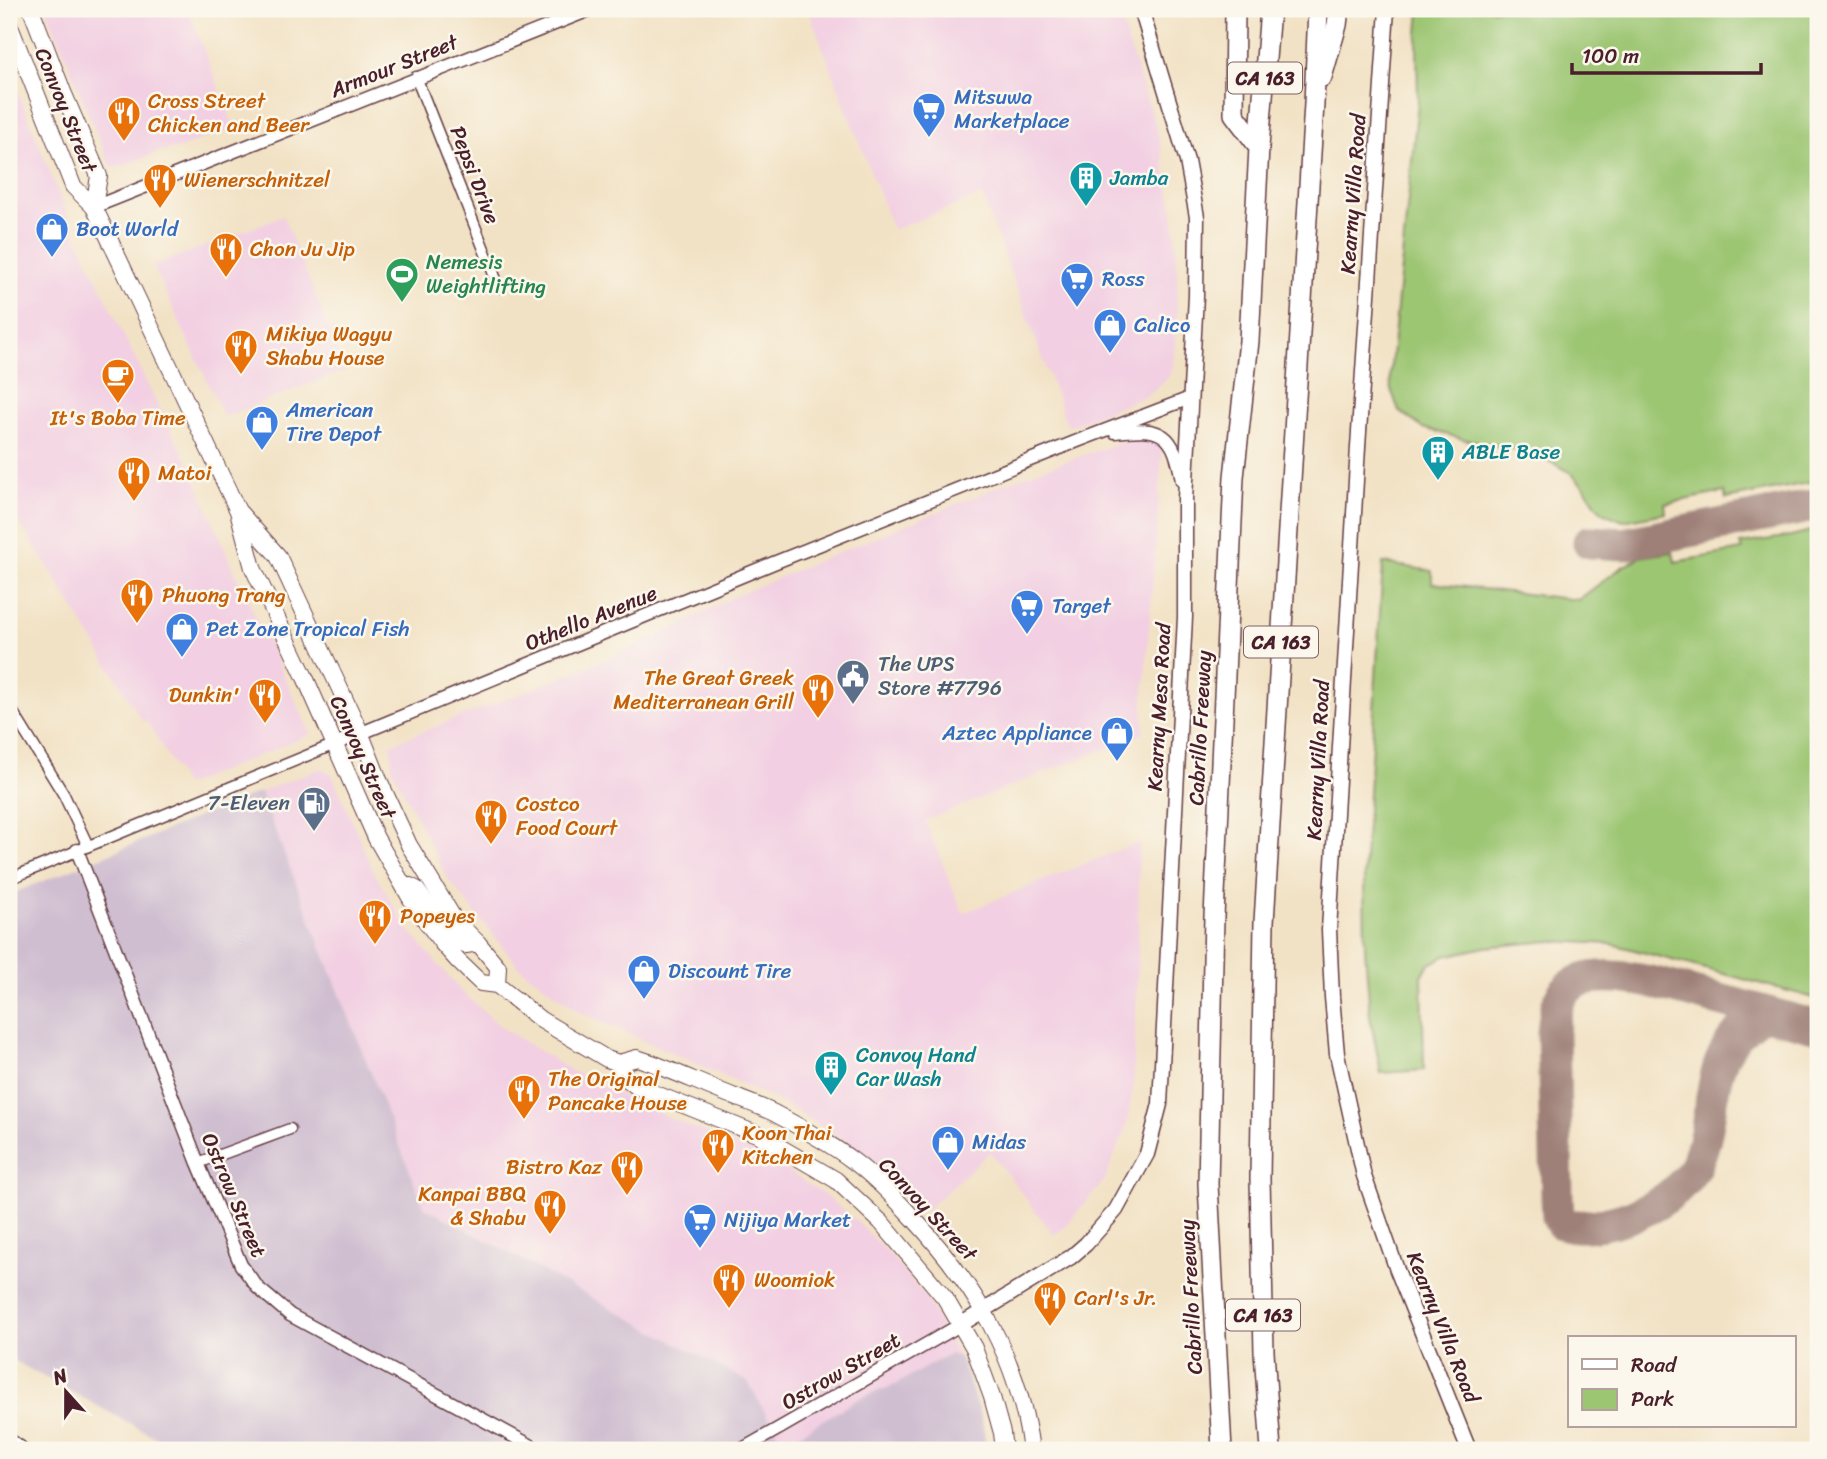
<svg xmlns="http://www.w3.org/2000/svg" width="1827" height="1459" viewBox="0 0 1827 1459" font-family="Sriracha,sans-serif">
<style>
.built{fill:#f2cfe2}
.industrial{fill:#cfbdd0}
.green{fill:#9dc673;stroke:#74724f;stroke-width:2}
.lines{fill:none;stroke-linecap:round;stroke-linejoin:round}
.taxiway{stroke:#9e8078;stroke-width:33}
.minor-casing{stroke:#633c42;stroke-width:13}
.tertiary-casing{stroke:#633c42;stroke-width:15}
.secondary-casing{stroke:#633c42;stroke-width:17}
.primary-casing{stroke:#633c42;stroke-width:18}
.motorway-casing{stroke:#633c42;stroke-width:22}
.minor{stroke:#fff;stroke-width:10}
.tertiary{stroke:#fff;stroke-width:12}
.secondary{stroke:#fff;stroke-width:14}
.primary{stroke:#fff;stroke-width:16}
.motorway{stroke:#fff;stroke-width:19}
.labels{text-anchor:middle;dominant-baseline:central;stroke-width:5;stroke-linejoin:round;paint-order:stroke}
.shield{fill:#fbf7ec;stroke:#7f6065;stroke-width:2}
.shield-label{font-size:19px;font-weight:bold;fill:#4a1f2b}
.street-label{font-size:21px;fill:#4a1f2b;stroke:#fbf7ec}
.shop-label{font-size:21px;fill:#366cbe;stroke:#fbf7ec;text-anchor:start}
.food-label{font-size:21px;fill:#c56008;stroke:#fbf7ec;text-anchor:start}
.culture-label{font-size:21px;fill:#0d838f;stroke:#fbf7ec;text-anchor:start}
.leisure-label{font-size:21px;fill:#27864d;stroke:#fbf7ec;text-anchor:start}
.service-label{font-size:21px;fill:#4e5e75;stroke:#fbf7ec;text-anchor:start}
</style>
<rect width="100%" height="100%" fill="#fbf7ec"/>
<filter id="ink" filterUnits="userSpaceOnUse"><feTurbulence type="fractalNoise" baseFrequency=".0143" numOctaves="2"/><feDisplacementMap in="SourceGraphic" scale="14" xChannelSelector="R" yChannelSelector="G"/><feConvolveMatrix kernelMatrix="1 2 1 2 8 2 1 2 1" color-interpolation-filters="sRGB"/></filter>
<filter id="wash" filterUnits="userSpaceOnUse"><feTurbulence type="fractalNoise" baseFrequency=".00686" numOctaves="4" result="noise"/><feDisplacementMap in="SourceGraphic" scale="28" xChannelSelector="R" yChannelSelector="G"/><feGaussianBlur stdDeviation="1.57" result="paint"/><feColorMatrix in="noise" values="0 0 0 0 0 0 0 0 0 0 0 0 0 0 0 0 0 1.4 0 .05"/><feComposite in="paint" operator="in"/></filter>
<g filter="url(#wash)">
<rect width="100%" height="100%" fill="#f2e2c5"/>
<g class="built">
<polygon points="46,9 188,9 234,127 180,148 161,151 118,168 113,168 109,164"/>
<polygon points="808,9 1117,9 1159,137 1173,210 1177,258 1177,313 1173,368 1169,377 1146,396 1068,427 982,195 893,230"/>
<polygon points="9,70 74,231 155,400 189,464 234,570 311,734 185,786 147,721 143,722 52,573 9,506"/>
<polygon points="283,216 346,370 224,417 153,266"/>
<polygon points="1144,435 1162,445 1160,486 1143,707 1144,733 925,821 963,913 1139,842 1138,958 1133,1090 1127,1123 1105,1180 1064,1228 1054,1235 990,1152 926,1210 900,1182 853,1145 773,1098 582,1013 519,967 448,879 392,769 391,744 583,669 674,629 726,600 825,558 1039,470"/>
<polygon points="321,768 332,774 374,872 407,928 459,989 501,1027 572,1071 670,1118 757,1154 793,1174 831,1200 861,1225 875,1241 885,1250 927,1299 958,1356 949,1354 895,1385 860,1398 783,1445 747,1382 424,1207 260,792"/>
</g>
<polygon class="industrial" points="260,792 424,1207 748,1382 783,1444 860,1398 895,1385 949,1354 958,1356 963,1365 982,1421 987,1450 179,1450 9,1358 9,895"/>
<g class="green">
<polygon points="1420,9 1818,9 1818,481 1726,499 1724,492 1665,504 1666,513 1623,521 1604,513 1597,506 1585,488 1570,472 1551,462 1528,452 1463,439 1423,428 1399,411 1391,389 1390,376 1418,101 1417,46"/>
<polygon points="1818,529 1818,999 1612,944 1550,941 1485,947 1445,956 1428,965 1422,976 1424,1070 1381,1073 1370,1016 1365,948 1364,875 1383,563 1432,571 1432,583 1578,600 1622,567 1641,557 1673,552 1675,562 1742,550 1740,544 1791,536"/>
</g>
<g class="lines">
<g class="taxiway">
<polyline points="1589,542 1624,544 1818,505"/>
<path d="M1818,1027c-41,-12 -83,-23 -125,-34 -26,-7 -53,-15 -79,-16 -16,-1 -34,0 -46,11 -13,11 -13,30 -15,45l4,162 1,22 3,6c20,7 48,1 68,-6 25,-9 53,-26 66,-51 24,-49 6,-103 53,-141 5,-4 11,-10 18,-10 11,0 41,10 52,12"/>
</g>
</g>
</g>
<g filter="url(#ink)">
<g class="lines">
<defs>
<g id="minor">
<polyline points="416,77 499,287"/>
<polyline points="9,706 64,795 88,846"/>
<polyline points="9,879 335,744"/>
<polyline points="198,1163 290,1129"/>
</g>
<g id="tertiary">
<polyline points="94,207 592,9"/>
<path d="M1115,432c48,-6 59,1 67,49"/>
<polyline points="335,744 771,564 1080,440 1190,398"/>
<polyline points="77,850 198,1163 241,1265 258,1288 290,1315 539,1450"/>
<polyline points="741,1450 960,1325"/>
</g>
<g id="secondary">
<polyline points="1387,9 1358,447 1329,930 1332,997 1337,1054 1364,1176 1397,1270 1469,1450"/>
<polyline points="960,1325 1071,1257 1086,1244 1116,1210 1147,1154 1160,1104 1185,617 1185,499 1196,296 1197,217 1187,161 1141,9"/>
</g>
<g id="primary">
<polyline points="31,9 63,92 99,176 94,207"/>
<path d="M9,24l64,162 21,21 38,80 106,224 15,57 51,107 72,163 39,68 27,37 16,18 23,22 16,2 44,35 66,39 12,4 18,-5 15,5c28,11 55,23 83,34 13,5 27,10 39,16 26,14 54,29 78,47 22,16 42,37 61,58 62,67 106,140 118,232"/>
<polyline points="240,513 278,556 360,732 379,780 409,845 454,919 478,943 498,967 497,985"/>
<polyline points="410,886 416,889 453,940 466,945 478,943"/>
<polyline points="619,1063 625,1077 636,1086 759,1135 836,1180 881,1222 945,1298 974,1348 992,1397 1002,1433 1004,1450"/>
</g>
<g id="motorway">
<polyline points="1235,9 1234,114 1259,147"/>
<polyline points="1322,77 1337,25 1339,9"/>
<polyline points="9,1444 18,1450"/>
<polyline points="1222,1450 1208,1184 1214,917 1234,477 1249,341 1259,147 1270,9"/>
<polyline points="1271,1450 1264,1352 1260,1179 1264,922 1314,104 1318,9"/>
</g>
</defs>
<use href="#minor" class="minor-casing"/>
<use href="#tertiary" class="tertiary-casing"/>
<use href="#secondary" class="secondary-casing"/>
<use href="#primary" class="primary-casing"/>
<use href="#motorway" class="motorway-casing"/>
<use href="#minor" class="minor"/>
<use href="#tertiary" class="tertiary"/>
<use href="#secondary" class="secondary"/>
<use href="#primary" class="primary"/>
<use href="#motorway" class="motorway"/>
</g>
</g>
<defs>
<symbol id="supermarket-pin" viewBox="-11 -11 22 30"><path d="M0 17L-7.5 6A9.5 9.5 0 1 1 7.5 6Z" fill="#3f7fe0" stroke="#fbf7ec"/><path d="M-6-5.5h2.5l.6 2H6L4.5 2H-2.5L-4.4-4H-6ZM-1.5 3.2a1.3 1.3 0 1 0 .1 0ZM3 3.2a1.3 1.3 0 1 0 .1 0Z" fill="#fff"/></symbol>
<symbol id="restaurant-pin" viewBox="-11 -11 22 30"><path d="M0 17L-7.5 6A9.5 9.5 0 1 1 7.5 6Z" fill="#e8710a" stroke="#fbf7ec"/><path d="M-5-6h1v4h1v-4h1v4h1v-4h1v5L-1.5 .5V6h-2V.5L-5-1ZM5-6V6H3V1.5H1.5Q1.5-4 5-6Z" fill="#fff"/></symbol>
<symbol id="building-pin" viewBox="-11 -11 22 30"><path d="M0 17L-7.5 6A9.5 9.5 0 1 1 7.5 6Z" fill="#0f9aa8" stroke="#fbf7ec"/><path d="M-4-6H4V6H1V3H-1V6H-4ZM-2.5-4.3h1.7v1.8h-1.7ZM.8-4.3h1.7v1.8H.8ZM-2.5-1h1.7V.8h-1.7ZM.8-1h1.7V.8H.8Z" fill="#fff"/></symbol>
<symbol id="shop-pin" viewBox="-11 -11 22 30"><path d="M0 17L-7.5 6A9.5 9.5 0 1 1 7.5 6Z" fill="#3f7fe0" stroke="#fbf7ec"/><path d="M-5-2.5h2.3a2.7 3.5 0 0 1 5.4 0H5L5.5 6h-11ZM-1.5-2.5h3a1.5 2.3 0 0 0-3 0Z" fill="#fff"/></symbol>
<symbol id="stadium-pin" viewBox="-11 -11 22 30"><path d="M0 17L-7.5 6A9.5 9.5 0 1 1 7.5 6Z" fill="#2e9e5b" stroke="#fbf7ec"/><path d="M0-5a6.5 5 0 1 0 0 10a6.5 5 0 1 0 0-10ZM-3.5-1.8h7v3.6h-7Z" fill="#fff"/></symbol>
<symbol id="cafe-pin" viewBox="-11 -11 22 30"><path d="M0 17L-7.5 6A9.5 9.5 0 1 1 7.5 6Z" fill="#e8710a" stroke="#fbf7ec"/><path d="M-5.5-4.5H6V0H3Q3 3.5 0 3.5H-2.5Q-5.5 3.5-5.5 0ZM3-3.2v2h1.7v-2ZM-6 4.5H4V6H-6Z" fill="#fff"/></symbol>
<symbol id="civic-pin" viewBox="-11 -11 22 30"><path d="M0 17L-7.5 6A9.5 9.5 0 1 1 7.5 6Z" fill="#5c6f8a" stroke="#fbf7ec"/><path d="M-.6-6.5H3V-4.5H.6V-3L4-1V1h2V6H-6V1h2V-1L-.6-3ZM-1.2 2.5V6h2.4V2.5Z" fill="#fff"/></symbol>
<symbol id="fuel-pin" viewBox="-11 -11 22 30"><path d="M0 17L-7.5 6A9.5 9.5 0 1 1 7.5 6Z" fill="#5c6f8a" stroke="#fbf7ec"/><path d="M-5.5-6h7V0h2V4h1.3V-2.5L3-4.5l.8-.8L6-3V5H2.5V1h-1V6h-7ZM-4.2-4.7v3.2H.2V-4.7Z" fill="#fff"/></symbol>
</defs>
<g fill-rule="evenodd">
<use href="#supermarket-pin" x="910" y="90" width="38" height="52"/>
<use href="#restaurant-pin" x="105" y="94" width="38" height="52"/>
<use href="#building-pin" x="1067" y="159" width="38" height="52"/>
<use href="#restaurant-pin" x="141" y="161" width="38" height="52"/>
<use href="#shop-pin" x="33" y="210" width="38" height="52"/>
<use href="#restaurant-pin" x="207" y="230" width="38" height="52"/>
<use href="#stadium-pin" x="383" y="255" width="38" height="52"/>
<use href="#supermarket-pin" x="1058" y="260" width="38" height="52"/>
<use href="#shop-pin" x="1091" y="306" width="38" height="52"/>
<use href="#restaurant-pin" x="222" y="327" width="38" height="52"/>
<use href="#cafe-pin" x="99" y="356" width="38" height="52"/>
<use href="#shop-pin" x="243" y="403" width="38" height="52"/>
<use href="#building-pin" x="1419" y="433" width="38" height="52"/>
<use href="#restaurant-pin" x="115" y="454" width="38" height="52"/>
<use href="#restaurant-pin" x="118" y="576" width="38" height="52"/>
<use href="#supermarket-pin" x="1008" y="587" width="38" height="52"/>
<use href="#shop-pin" x="163" y="610" width="38" height="52"/>
<use href="#civic-pin" x="834" y="657" width="38" height="52"/>
<use href="#restaurant-pin" x="799" y="671" width="38" height="52"/>
<use href="#restaurant-pin" x="246" y="676" width="38" height="52"/>
<use href="#shop-pin" x="1098" y="714" width="38" height="52"/>
<use href="#fuel-pin" x="295" y="784" width="38" height="52"/>
<use href="#restaurant-pin" x="472" y="797" width="38" height="52"/>
<use href="#restaurant-pin" x="356" y="897" width="38" height="52"/>
<use href="#shop-pin" x="625" y="952" width="38" height="52"/>
<use href="#building-pin" x="812" y="1048" width="38" height="52"/>
<use href="#restaurant-pin" x="505" y="1072" width="38" height="52"/>
<use href="#shop-pin" x="929" y="1123" width="38" height="52"/>
<use href="#restaurant-pin" x="699" y="1126" width="38" height="52"/>
<use href="#restaurant-pin" x="608" y="1148" width="38" height="52"/>
<use href="#restaurant-pin" x="531" y="1187" width="38" height="52"/>
<use href="#supermarket-pin" x="681" y="1201" width="38" height="52"/>
<use href="#restaurant-pin" x="710" y="1261" width="38" height="52"/>
<use href="#restaurant-pin" x="1031" y="1279" width="38" height="52"/>
</g>
<g class="labels">
<g class="shield">
<rect x="1228" y="62.5" width="74" height="31" rx="5"/>
<rect x="1244" y="626.5" width="74" height="31" rx="5"/>
<rect x="1226" y="1299.5" width="74" height="31" rx="5"/>
</g>
<g class="shield-label">
<text x="1265" y="78">CA 163</text>
<text x="1281" y="642">CA 163</text>
<text x="1263" y="1315">CA 163</text>
</g>
<g class="street-label">
<text transform="translate(394 66) rotate(-22)">Armour Street</text>
<text transform="translate(66 110) rotate(68)">Convoy Street</text>
<text transform="translate(475 175) rotate(69)">Pepsi Drive</text>
<text transform="translate(1353 194) rotate(-86)">Kearny Villa Road</text>
<text transform="translate(591 618) rotate(-22)">Othello Avenue</text>
<text transform="translate(1159 707) rotate(-87)">Kearny Mesa Road</text>
<text transform="translate(1200 728) rotate(-87)">Cabrillo Freeway</text>
<text transform="translate(363 757) rotate(66)">Convoy Street</text>
<text transform="translate(1318 760) rotate(-87)">Kearny Villa Road</text>
<text transform="translate(234 1195) rotate(67)">Ostrow Street</text>
<text transform="translate(928 1209) rotate(47)">Convoy Street</text>
<text transform="translate(1191 1297) rotate(-93)">Cabrillo Freeway</text>
<text transform="translate(1443 1327) rotate(68)">Kearny Villa Road</text>
<text transform="translate(841 1371) rotate(-30)">Ostrow Street</text>
</g>
<g class="shop-label">
<text x="954" y="97">Mitsuwa<tspan x="954" dy="24">Marketplace</tspan></text>
<text x="76" y="229">Boot World</text>
<text x="1102" y="279">Ross</text>
<text x="1134" y="325">Calico</text>
<text x="286" y="410">American<tspan x="286" dy="24">Tire Depot</tspan></text>
<text x="1052" y="606">Target</text>
<text x="206" y="629">Pet Zone Tropical Fish</text>
<text x="1092" y="733" text-anchor="end">Aztec Appliance</text>
<text x="668" y="971">Discount Tire</text>
<text x="972" y="1142">Midas</text>
<text x="724" y="1220">Nijiya Market</text>
</g>
<g class="food-label">
<text x="148" y="101">Cross Street<tspan x="148" dy="24">Chicken and Beer</tspan></text>
<text x="184" y="180">Wienerschnitzel</text>
<text x="250" y="249">Chon Ju Jip</text>
<text x="266" y="334">Mikiya Wagyu<tspan x="266" dy="24">Shabu House</tspan></text>
<text x="118" y="418" text-anchor="middle">It's Boba Time</text>
<text x="158" y="473">Matoi</text>
<text x="162" y="595">Phuong Trang</text>
<text x="794" y="678" text-anchor="end">The Great Greek<tspan x="794" dy="24">Mediterranean Grill</tspan></text>
<text x="240" y="695" text-anchor="end">Dunkin'</text>
<text x="516" y="804">Costco<tspan x="516" dy="24">Food Court</tspan></text>
<text x="400" y="916">Popeyes</text>
<text x="548" y="1079">The Original<tspan x="548" dy="24">Pancake House</tspan></text>
<text x="742" y="1133">Koon Thai<tspan x="742" dy="24">Kitchen</tspan></text>
<text x="602" y="1167" text-anchor="end">Bistro Kaz</text>
<text x="526" y="1194" text-anchor="end">Kanpai BBQ<tspan x="526" dy="24">&amp; Shabu</tspan></text>
<text x="754" y="1280">Woomiok</text>
<text x="1074" y="1298">Carl's Jr.</text>
</g>
<g class="culture-label">
<text x="1110" y="178">Jamba</text>
<text x="1462" y="452">ABLE Base</text>
<text x="856" y="1055">Convoy Hand<tspan x="856" dy="24">Car Wash</tspan></text>
</g>
<g class="leisure-label">
<text x="426" y="262">Nemesis<tspan x="426" dy="24">Weightlifting</tspan></text>
</g>
<g class="service-label">
<text x="878" y="664">The UPS<tspan x="878" dy="24">Store #7796</tspan></text>
<text x="290" y="803" text-anchor="end">7-Eleven</text>
</g>
</g>
<rect width="1827" height="1459" fill="none" stroke="#fbf7ec" stroke-width="35"/>
<rect x="1568" y="1336" width="228" height="91" fill="#fbf7ec" stroke="#b4a19f" stroke-width="2"/>
<rect x="1582" y="1359" width="35" height="10" fill="#ffffff" stroke="#b4a19f" stroke-width="2"/>
<text x="1631" y="1372" font-size="21" fill="#4a1f2b">Road</text>
<rect x="1582" y="1389" width="35" height="21" fill="#9dc673" stroke="#b4a19f" stroke-width="2"/>
<text x="1631" y="1406" font-size="21" fill="#4a1f2b">Park</text>
<g transform="translate(66 1392) rotate(339)" stroke="#fbf7ec" stroke-width="5" paint-order="stroke">
<path d="M0-5L12 26L0 18L-12 26Z" fill="#4a1f2b"/>
<text y="-10" font-size="19" font-weight="bold" text-anchor="middle" fill="#4a1f2b">N</text>
</g>
<path d="M1572 63v10h189v-10" fill="none" stroke="#4a1f2b" stroke-width="3.5"/>
<text x="1582" y="63" font-size="21" fill="#4a1f2b" stroke="#fbf7ec" stroke-width="5" paint-order="stroke">100 m</text>
</svg>
